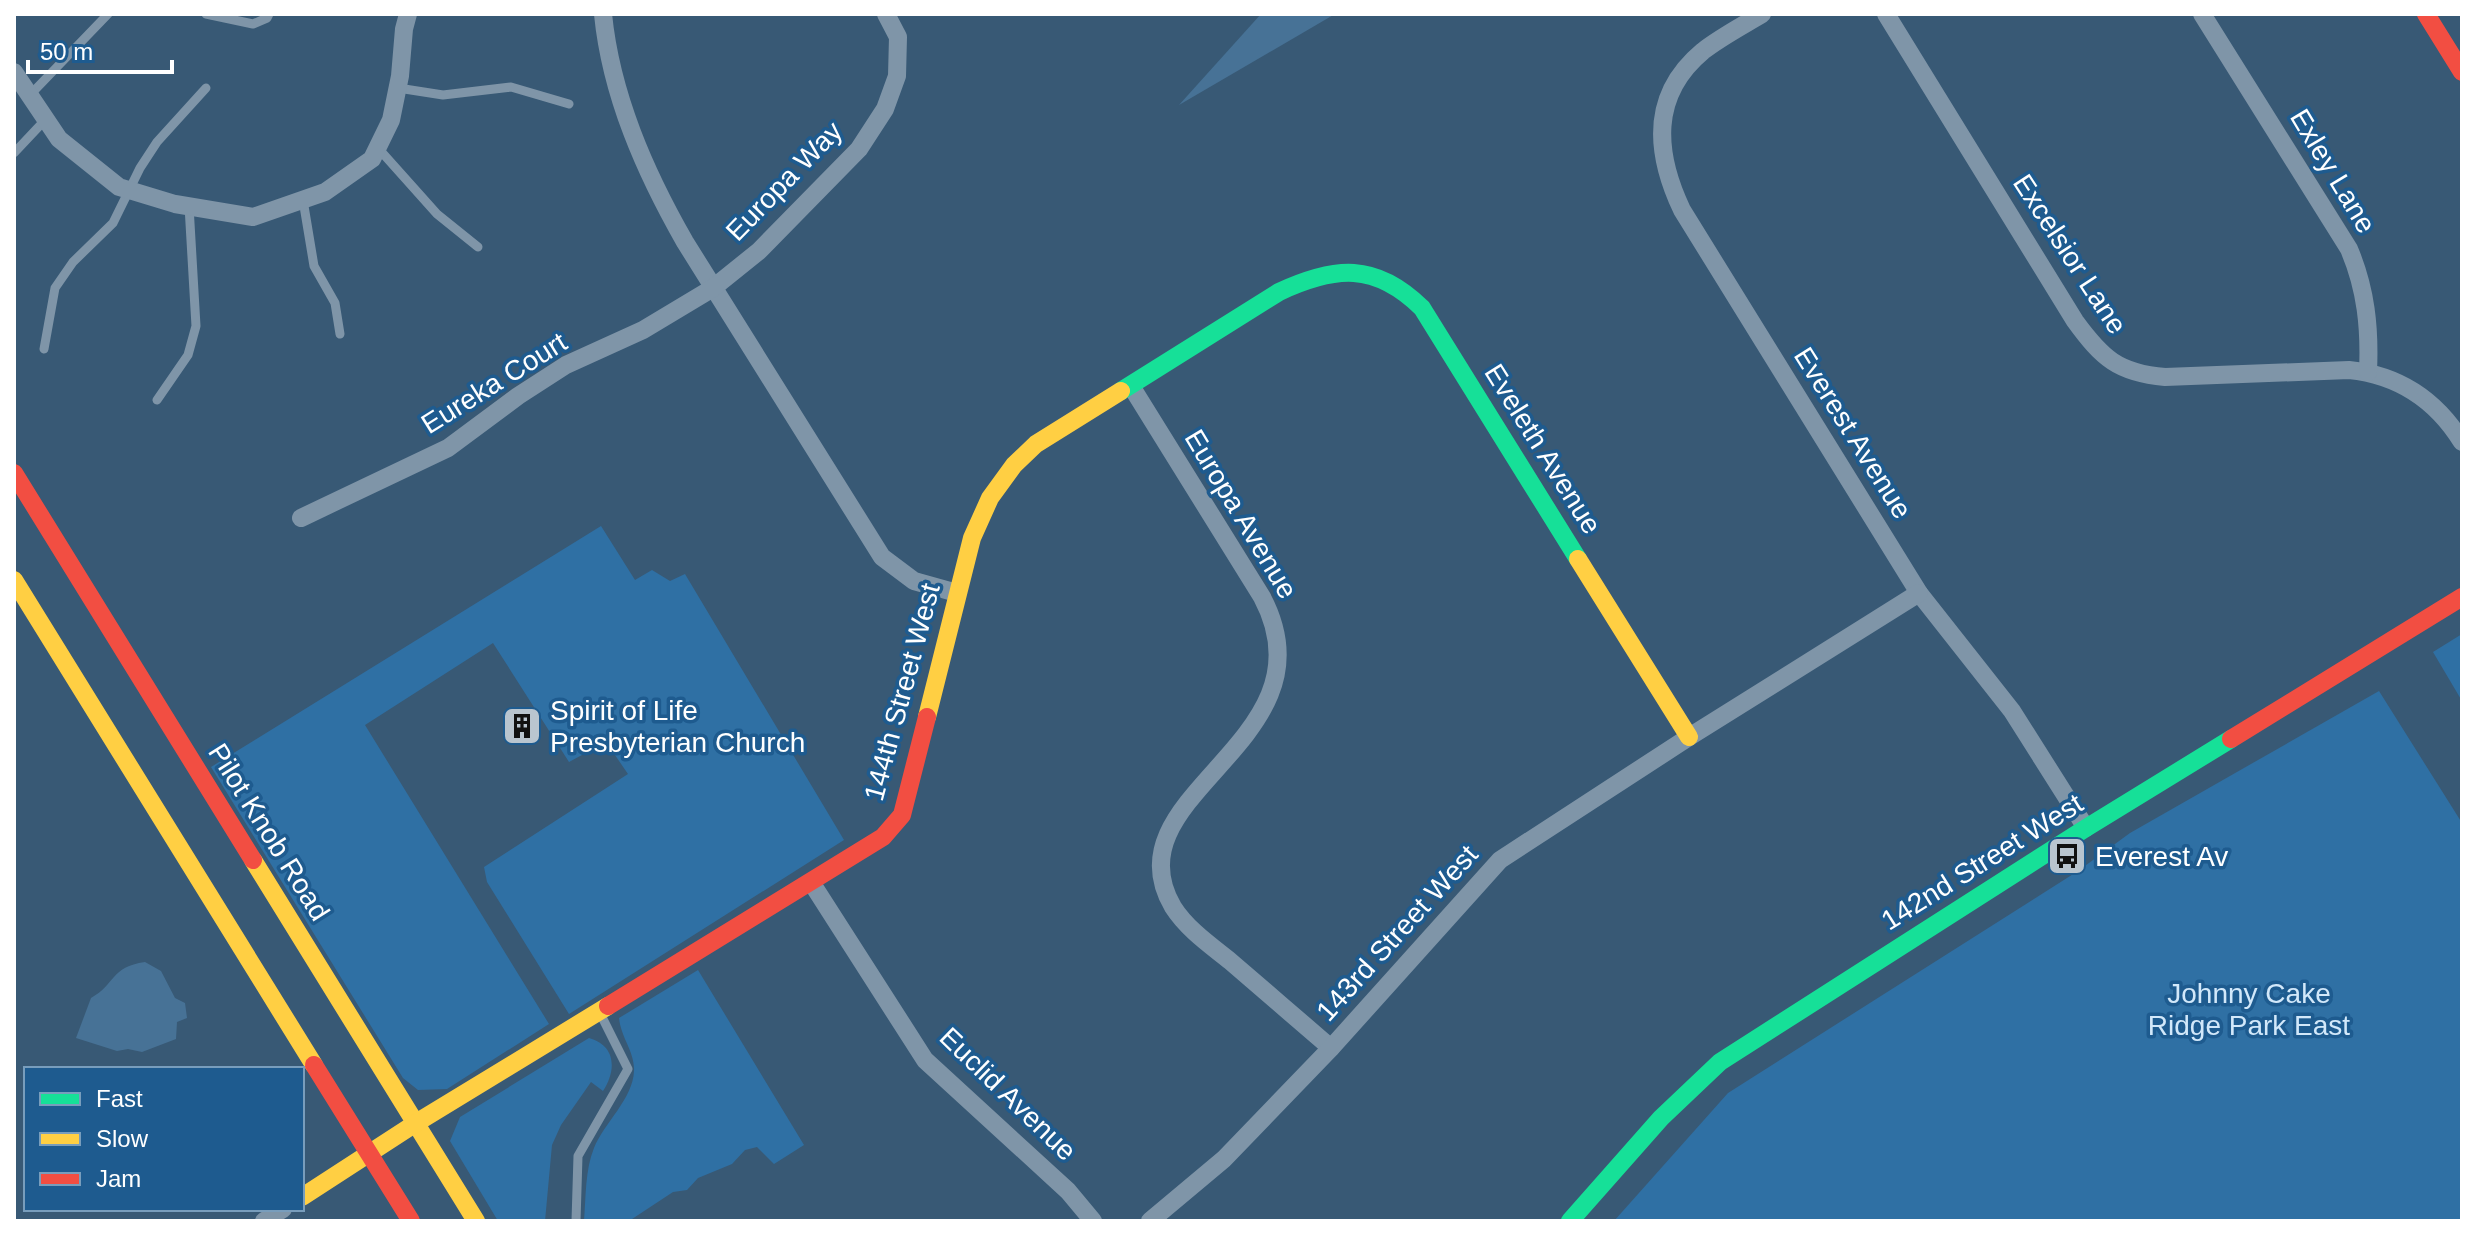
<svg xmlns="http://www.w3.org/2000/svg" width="2476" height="1235" viewBox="0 0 2476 1235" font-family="Helvetica,sans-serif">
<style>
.green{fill:#2f70a4}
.water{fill:#477296}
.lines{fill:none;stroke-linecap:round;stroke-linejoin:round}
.lane{stroke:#7f95a8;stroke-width:9}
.street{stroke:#7f95a8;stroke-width:18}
.fast{stroke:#16e098;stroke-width:18}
.slow{stroke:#ffcf43;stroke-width:18}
.jam{stroke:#f24e42;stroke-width:18}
.labels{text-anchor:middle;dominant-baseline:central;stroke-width:7;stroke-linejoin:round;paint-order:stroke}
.street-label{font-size:28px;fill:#fff;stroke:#1e5b8f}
.poi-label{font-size:28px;fill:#fff;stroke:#1e5b8f;text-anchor:start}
.park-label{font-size:28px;fill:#d2e8fa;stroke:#1e5b8f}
</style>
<rect width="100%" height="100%" fill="#385975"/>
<g class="green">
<polygon points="601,526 635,580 652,570 670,581 685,574 844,840 569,1014 487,882 484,867 628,774 606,742 569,762 493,643 365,725 549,1024 447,1089 418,1090 403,1078 211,767"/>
<polygon points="2462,634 2462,701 2433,652"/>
<polygon points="2379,691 2462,823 2462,1221 1614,1221 1728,1093 2078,871 2130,833"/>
<path d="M698,970l106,175 -30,19 -17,-17 -12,3 -13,14 -34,14 -11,12 -14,2 -44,29h-45c2,-24 1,-51 10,-73 10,-25 39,-49 40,-77 1,-19 -13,-33 -15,-53z"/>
<path d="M589,1038c28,8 27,33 14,53l-12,-9 -30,43 -9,20 -7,76h-47l-48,-80 10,-24z"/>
</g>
<g class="water">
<polygon points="1261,14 1335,14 1179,105"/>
<path d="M145,962l16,9 14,27 10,5 2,15 -10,4 -1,17 -34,13 -14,-3 -11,2 -41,-13 15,-40c25,-14 19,-31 54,-36z"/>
</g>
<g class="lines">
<g class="lane">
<polyline points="206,14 253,24 267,18 269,14"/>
<polyline points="398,88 443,95 511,87 569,104"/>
<polyline points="30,95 108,14"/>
<polyline points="378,148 437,214 478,247"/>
<polyline points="14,153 46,119"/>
<polyline points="303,200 314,266 335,303 340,334"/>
<polyline points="44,349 55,288 73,262 113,223 140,168 157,142 206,88"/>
<polyline points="157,400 188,355 196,326 189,206"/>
<polyline points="576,1221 578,1156 628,1069 599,1011"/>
</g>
<g class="street">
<path d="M603,14c8,81 42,158 82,228l197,315 32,24 43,12"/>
<path d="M1762,14c-20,12 -41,23 -59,37 -53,44 -48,102 -21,159l237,383 93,118 74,117"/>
<path d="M1886,14l189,307c27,37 43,52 90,56l184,-7c49,5 87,30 113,72"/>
<path d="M2202,14l147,235c17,40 21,79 19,123"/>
<polyline points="14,72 59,139 119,187 175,204 253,217 325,192 372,159 391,120 400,76 404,29 408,14"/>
<path d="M1131,386l131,211c77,145 -156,196 -89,310 14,22 37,38 57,54 34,29 67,58 101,87"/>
<polyline points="301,518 448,448 518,396 566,365 643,330 713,288 759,251 859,149 885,109 897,76 898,37 886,14"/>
<polyline points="811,882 925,1060 1068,1191 1093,1221"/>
<polyline points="264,1221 283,1209"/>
<polyline points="1150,1221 1224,1159 1331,1048 1500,860 1689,737 1919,593"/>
</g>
<g class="fast">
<path d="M1121,391l158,-99c56,-26 96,-30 143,16l156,251"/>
<polyline points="1570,1221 1661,1118 1720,1062 2086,828 2231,739"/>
</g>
<g class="slow">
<polyline points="1578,559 1689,737"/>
<polyline points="14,580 314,1065"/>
<polyline points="927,717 972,538 990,498 1014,465 1036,444 1121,391"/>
<polyline points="253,860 476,1221"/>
<polyline points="302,1197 416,1123 608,1006"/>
</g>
<g class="jam">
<polyline points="2426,14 2462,72"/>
<polyline points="14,473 253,860"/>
<polyline points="2231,739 2462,597"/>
<polyline points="608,1006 883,837 902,815 927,717"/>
<polyline points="314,1065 411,1221"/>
</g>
</g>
<defs>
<symbol id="building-square" viewBox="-11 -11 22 22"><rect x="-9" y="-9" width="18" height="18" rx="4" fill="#b9c5cf" stroke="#1e5b8f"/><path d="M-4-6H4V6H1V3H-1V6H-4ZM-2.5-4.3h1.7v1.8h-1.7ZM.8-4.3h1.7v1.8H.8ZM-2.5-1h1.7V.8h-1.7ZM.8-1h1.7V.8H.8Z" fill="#111"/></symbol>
<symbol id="bus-square" viewBox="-11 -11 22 22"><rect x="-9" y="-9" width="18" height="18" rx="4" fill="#b9c5cf" stroke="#1e5b8f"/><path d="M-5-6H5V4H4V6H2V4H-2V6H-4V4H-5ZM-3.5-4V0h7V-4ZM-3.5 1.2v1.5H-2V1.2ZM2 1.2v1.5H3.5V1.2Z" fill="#111"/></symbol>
</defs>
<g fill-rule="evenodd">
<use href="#building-square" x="500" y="704" width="44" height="44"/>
<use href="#bus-square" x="2045" y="834" width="44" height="44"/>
</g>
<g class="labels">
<g class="street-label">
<text transform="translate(2333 171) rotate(59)">Exley Lane</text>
<text transform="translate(784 181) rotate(-46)">Europa Way</text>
<text transform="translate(2070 254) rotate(57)">Excelsior Lane</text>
<text transform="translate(494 383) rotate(-32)">Eureka Court</text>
<text transform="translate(1853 433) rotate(58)">Everest Avenue</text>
<text transform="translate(1543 449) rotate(58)">Eveleth Avenue</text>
<text transform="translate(1241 514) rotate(59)">Europa Avenue</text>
<text transform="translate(902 692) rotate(-75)">144th Street West</text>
<text transform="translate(269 832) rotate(58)">Pilot Knob Road</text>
<text transform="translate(1982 862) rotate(-32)">142nd Street West</text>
<text transform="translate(1397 933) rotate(-48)">143rd Street West</text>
<text transform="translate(1008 1094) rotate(44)">Euclid Avenue</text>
</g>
<g class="poi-label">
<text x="550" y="710">Spirit of Life<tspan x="550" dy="32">Presbyterian Church</tspan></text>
<text x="2095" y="856">Everest Av</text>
</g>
<g class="park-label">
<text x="2249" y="993">Johnny Cake<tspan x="2249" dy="32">Ridge Park East</tspan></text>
</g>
</g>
<rect width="2476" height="1235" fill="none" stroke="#ffffff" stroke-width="32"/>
<rect x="24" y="1067" width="280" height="144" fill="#1e5b8f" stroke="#789dbc" stroke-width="2"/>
<rect x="40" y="1093" width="40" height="12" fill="#16e098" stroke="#789dbc" stroke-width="2"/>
<text x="96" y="1107" font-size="24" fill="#ffffff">Fast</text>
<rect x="40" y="1133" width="40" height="12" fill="#ffcf43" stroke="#789dbc" stroke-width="2"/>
<text x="96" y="1147" font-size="24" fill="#ffffff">Slow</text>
<rect x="40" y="1173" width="40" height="12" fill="#f24e42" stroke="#789dbc" stroke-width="2"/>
<text x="96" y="1187" font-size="24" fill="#ffffff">Jam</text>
<path d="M28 60v12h144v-12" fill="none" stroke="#ffffff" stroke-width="4"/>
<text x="40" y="60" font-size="24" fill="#ffffff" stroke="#1e5b8f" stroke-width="6" paint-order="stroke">50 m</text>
</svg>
